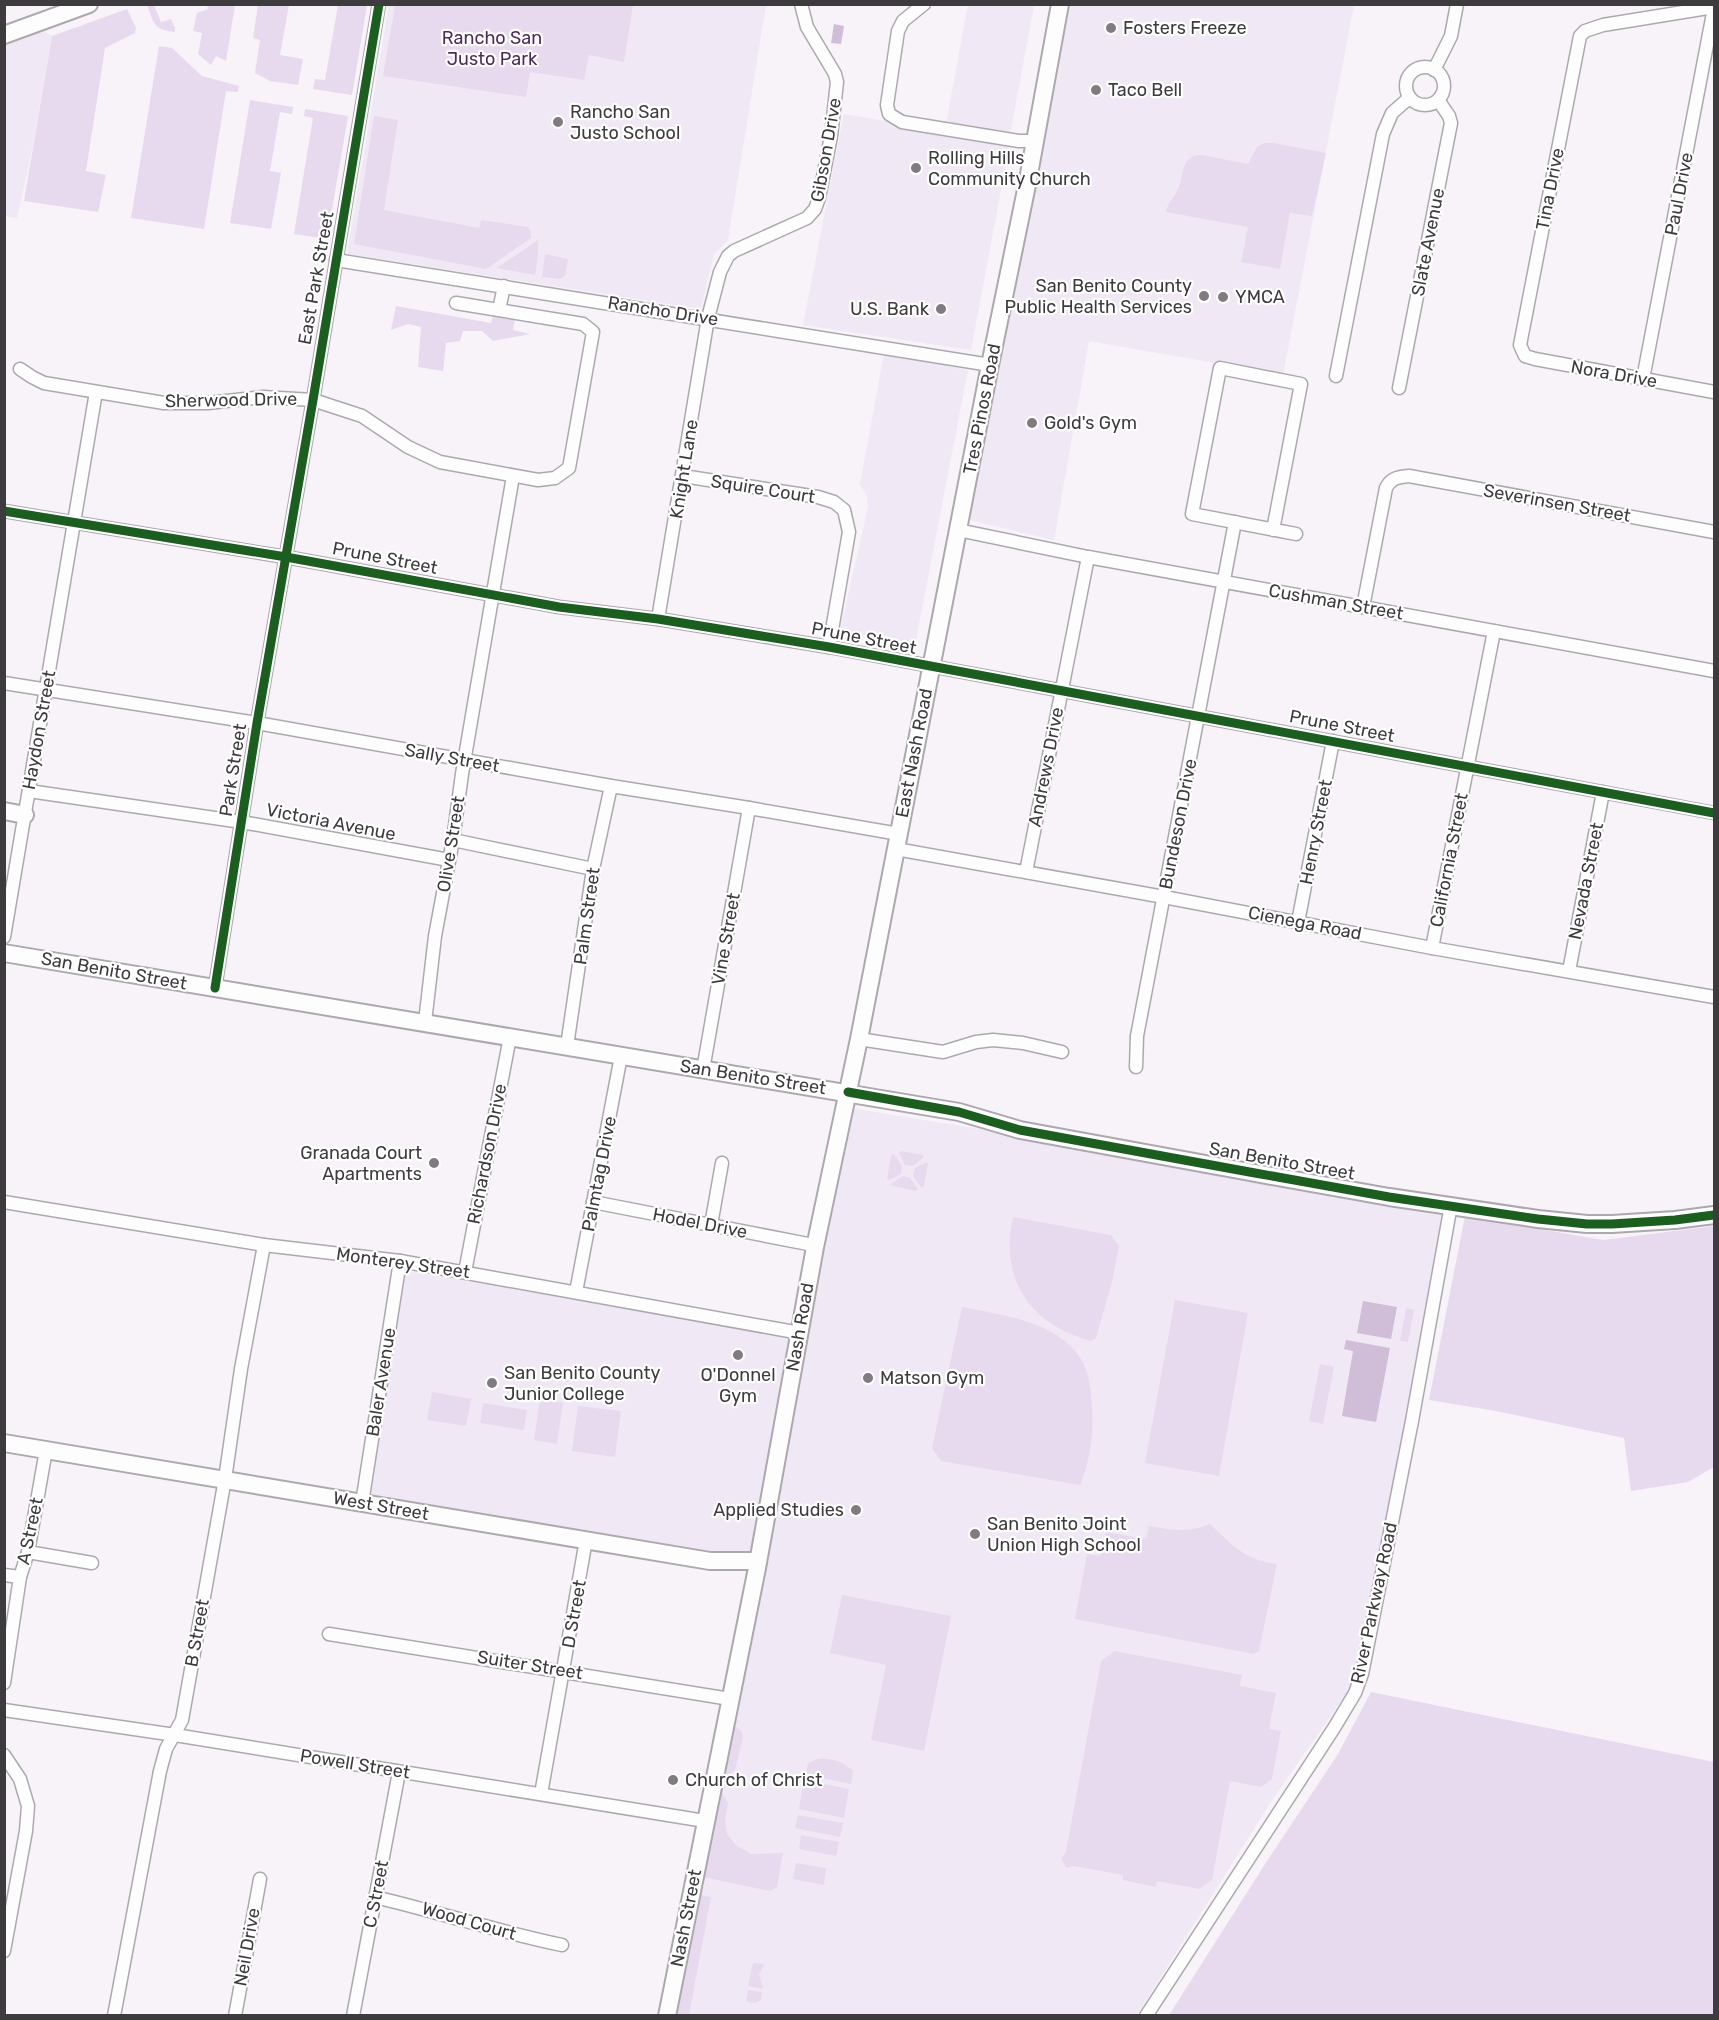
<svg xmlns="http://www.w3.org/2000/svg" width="1719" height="2020" viewBox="0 0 1719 2020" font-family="Rubik,sans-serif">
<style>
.built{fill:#f0e8f4}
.green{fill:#e8daee}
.water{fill:#d0bed9}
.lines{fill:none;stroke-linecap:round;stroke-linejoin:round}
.street-casing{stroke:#aca9ae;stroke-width:15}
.secondary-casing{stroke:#aca9ae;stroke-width:20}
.street{stroke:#fefdfe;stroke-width:12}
.secondary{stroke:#fefdfe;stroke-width:16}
.cycleway-casing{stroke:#fff;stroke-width:13}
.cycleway{stroke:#1b5e20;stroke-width:9}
.poi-dot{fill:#7f7b80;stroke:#fff;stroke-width:2}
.labels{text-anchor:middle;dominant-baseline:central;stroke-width:4.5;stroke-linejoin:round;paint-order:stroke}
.poi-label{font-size:18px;fill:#3e3b3f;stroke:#fff;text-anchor:start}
.park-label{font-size:18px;fill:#4d2b5b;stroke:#fff}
.street-label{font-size:18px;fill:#3e3b3f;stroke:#fff}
</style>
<rect width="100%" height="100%" fill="#f7f3f8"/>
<g class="built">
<polygon points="389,5 766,5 728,240 714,254 701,309 347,254"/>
<polygon points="968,5 1034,5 1010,135 946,124"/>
<polygon points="1069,5 1354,5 1283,375 1089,341 1054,540 965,519 1002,325"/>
<polygon points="40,30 52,36 33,145 17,218 5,216 5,43"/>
<polygon points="844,114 1010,142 971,350 803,325"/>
<polygon points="884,354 968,370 915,645 840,631 868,507 867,496 860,484"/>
<polygon points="851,1108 1453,1207 1361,1666 1351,1687 1272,1800 1137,2015 676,2015 758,1567 366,1502 401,1270 804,1335"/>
</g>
<g class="green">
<path d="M147,5h7l7,17 10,-3 4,9v4c-22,-2 -21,-9 -28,-27z"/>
<polygon points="207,5 235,5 226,61 216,56 211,65 198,54 202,33 193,31 197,13 208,9"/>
<polygon points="258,5 289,5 280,55 303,59 298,85 270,81 255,73 260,40 253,38"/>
<polygon points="338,5 367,5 352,95 313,89 315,79 325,80"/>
<polygon points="395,5 395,4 633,5 624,62 589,55 584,80 530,72 526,97 383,76"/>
<polygon points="127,9 136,28 135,33 105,48 86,171 106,175 98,212 24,201 52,36"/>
<polygon points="159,46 172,48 202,76 239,86 238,92 226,91 204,229 131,218"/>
<polygon points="250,100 293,107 292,114 280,112 270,171 281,173 271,229 230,223"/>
<polygon points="305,109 348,116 327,239 294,234 313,118 304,116"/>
<polygon points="374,116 398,120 384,210 479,228 481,220 528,227 531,232 531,238 486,269 354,244"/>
<path d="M1264,143h10l52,10 -14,63 -22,-3 -10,56 -39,-7 7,-35 -82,-15c2,-10 7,-13 11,-21 8,-14 2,-37 25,-36l46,9 9,-17z"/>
<polygon points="538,240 538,255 535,275 497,268"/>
<polygon points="545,254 568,259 565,276 560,279 542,277"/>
<polygon points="396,306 491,323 494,314 515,318 513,330 530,334 493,341 482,331 463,331 460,341 446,343 443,371 418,367 421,327 408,324 391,330"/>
<polygon points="901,1151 923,1155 924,1157 913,1166 905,1165 899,1153"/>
<polygon points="894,1154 902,1166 901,1174 889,1180 887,1178 891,1156"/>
<polygon points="927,1162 928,1164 924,1186 921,1187 913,1176 915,1168"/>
<polygon points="903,1176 910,1178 918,1189 916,1191 893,1186 891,1184"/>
<polygon points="1465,1216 1603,1240 1714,1226 1714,1467 1688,1482 1631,1491 1624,1438 1496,1411 1429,1400"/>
<path d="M1013,1217l98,18 8,11 -7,36 -16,56 -5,3c-61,-16 -92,-62 -78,-124z"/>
<polygon points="1175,1300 1248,1313 1219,1476 1145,1463"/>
<path d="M962,1307c40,8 95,14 119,52 9,15 10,33 11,49 2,26 -2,53 -12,77l-139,-24 -9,-13z"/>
<polygon points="1406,1308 1414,1310 1408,1342 1400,1341"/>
<polygon points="1320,1364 1334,1367 1323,1424 1309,1421"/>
<polygon points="432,1392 471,1399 466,1426 427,1420"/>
<polygon points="540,1399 563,1403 557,1444 534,1440"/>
<polygon points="483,1403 527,1410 524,1430 480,1423"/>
<polygon points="578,1406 621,1411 615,1457 572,1451"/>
<path d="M1210,1524c23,21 34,36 67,40l-18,87 -5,3 -179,-35 12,-65 13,2 6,-24 40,7 3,-13c22,4 40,7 61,-2z"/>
<polygon points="842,1595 951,1616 924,1751 871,1740 886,1665 830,1653"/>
<polygon points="1114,1651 1242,1675 1240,1686 1276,1693 1269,1729 1281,1731 1272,1779 1261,1787 1230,1781 1212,1880 1199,1889 1157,1881 1156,1887 1123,1880 1123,1875 1074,1866 1067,1868 1061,1859 1066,1852 1101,1661"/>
<polygon points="1371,1692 1714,1762 1714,2015 1169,2015 1267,1861 1338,1754"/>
<polygon points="733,1725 742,1732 743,1738 735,1770 724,1780 723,1786 723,1795 728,1803 725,1820 727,1834 736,1845 751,1854 783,1853 777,1887 770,1891 703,1877"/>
<path d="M818,1759c14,-1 24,2 35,12l-2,13 -45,-9 2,-12z"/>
<polygon points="804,1780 849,1789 844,1818 799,1809"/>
<polygon points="798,1815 843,1823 840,1837 795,1828"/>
<polygon points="801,1835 839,1842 836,1856 799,1849"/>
<polygon points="796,1863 826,1868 824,1885 793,1879"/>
<polygon points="700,1895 711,1897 689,2015 677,2015"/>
<polygon points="753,1963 764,1964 759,1975 763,1989 748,1986"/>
<polygon points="748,1990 762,1992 761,2000 755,2003 746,2001"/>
</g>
<g class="water">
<polygon points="834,24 844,26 841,44 831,43"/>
<polygon points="1363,1301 1397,1307 1391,1339 1357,1333"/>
<polygon points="1346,1340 1390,1348 1376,1422 1342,1416 1353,1351 1344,1349"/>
</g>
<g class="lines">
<defs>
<g id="street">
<polyline points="924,4 903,21 898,31 887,105 889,114 902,122 1019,141 1036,141"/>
<polyline points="1714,7 1603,25 1585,31 1580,36 1520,345 1525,356 1535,359 1714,392"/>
<circle cx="1425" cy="86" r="19"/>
<polyline points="1434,70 1451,36 1457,4"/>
<polyline points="336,260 990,365"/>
<polyline points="499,310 504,286"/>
<polyline points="20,369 32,377 44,383 164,403 208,403 263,397 313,400 362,416 408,447 440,462 538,480 555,478 569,468 593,332 583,324 456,303"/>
<polyline points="1336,376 1383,134 1392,113 1409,98"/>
<polyline points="1643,379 1714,8"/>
<polyline points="1399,388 1451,123 1449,116 1438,100"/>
<polyline points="683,476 818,497 834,502 844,510 849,532 829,647"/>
<polyline points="4,511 286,557 559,607 658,619 829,647 1714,813"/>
<polyline points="958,530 1088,557 1714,671"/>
<polyline points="1273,530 1301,384 1220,368 1192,514 1296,534"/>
<path d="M1363,607l23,-119c5,-10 12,-11 23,-12l305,56"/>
<polyline points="658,619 708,318 720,272 728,256 734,251 807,218 815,209 819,198 831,136 837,82 835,74 807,27 801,4"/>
<polyline points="4,683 257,723 611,786 749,808 899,834"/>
<polyline points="29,791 242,822 449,860"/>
<polyline points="453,840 593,869"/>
<polyline points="896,849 1164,897 1432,948 1714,997"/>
<polyline points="1026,872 1088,557"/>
<polyline points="1298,922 1333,741"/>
<polyline points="4,937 96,392"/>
<polyline points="1432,948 1494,631"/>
<polyline points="1569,971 1603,792"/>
<polyline points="215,988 257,723 313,400 379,4"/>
<polyline points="425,1022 435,936 453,840 462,774 513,476"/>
<polyline points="859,1039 943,1052 976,1042 993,1040 1023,1043 1062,1052"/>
<polyline points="567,1046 593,869 611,786"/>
<polyline points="1136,1067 1137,1036 1235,522"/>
<polyline points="703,1070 749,808"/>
<polyline points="4,1202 264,1245 400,1261 800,1333"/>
<polyline points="593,1202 808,1244"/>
<polyline points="711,1225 722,1163"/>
<polyline points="465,1272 510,1037"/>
<polyline points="576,1292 621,1056"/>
<polyline points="362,1503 400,1261"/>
<polyline points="28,1552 92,1563"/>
<polyline points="4,1575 20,1577"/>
<polyline points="329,1634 730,1699"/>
<polyline points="4,1683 20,1577 28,1552 46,1450"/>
<polyline points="4,1710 175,1735 705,1821"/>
<polyline points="4,1755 20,1779 28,1806 26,1831 4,1951"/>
<polyline points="541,1794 586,1540"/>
<path d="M375,1897c63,15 124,35 187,48"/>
<polyline points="114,2016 160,1771 166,1749 182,1720 225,1479 241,1369 264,1245"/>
<polyline points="235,2016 260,1879"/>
<polyline points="353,2016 399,1772"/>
<polyline points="1146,2016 1334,1728 1355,1693 1362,1674 1412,1421 1451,1205"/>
</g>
<g id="secondary">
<polyline points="4,35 89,4"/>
<polyline points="4,811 25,815"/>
<polyline points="4,953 959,1112 1020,1130 1255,1173 1389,1197 1538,1219 1587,1224 1612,1224 1675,1220 1714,1215"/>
<polyline points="4,1443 710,1561 758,1561"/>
<polyline points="667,2016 757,1568 815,1247 859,1039 990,365 1027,185 1060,4"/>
</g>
</defs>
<use href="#street" class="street-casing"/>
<use href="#secondary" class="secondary-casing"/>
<use href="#street" class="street"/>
<use href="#secondary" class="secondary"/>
<defs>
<g id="cycleway">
<polyline points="4,511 286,557 559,607 658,619 829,647 1714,813"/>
<polyline points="215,988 257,723 313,400 379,4"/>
<polyline points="848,1092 959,1112 1020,1130 1255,1173 1389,1197 1538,1219 1587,1224 1612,1224 1675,1220 1714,1215"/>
</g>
</defs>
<use href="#cycleway" class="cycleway-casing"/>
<use href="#cycleway" class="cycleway"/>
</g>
<g class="poi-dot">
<circle cx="1111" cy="28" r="6"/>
<circle cx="1096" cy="90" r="6"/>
<circle cx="558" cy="122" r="6"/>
<circle cx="916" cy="168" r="6"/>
<circle cx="1204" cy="296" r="6"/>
<circle cx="1223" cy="297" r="6"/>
<circle cx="941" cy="309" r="6"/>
<circle cx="1032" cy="423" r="6"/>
<circle cx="434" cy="1163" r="6"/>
<circle cx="738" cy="1355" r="6"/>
<circle cx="868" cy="1378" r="6"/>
<circle cx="492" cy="1383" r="6"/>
<circle cx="856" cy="1510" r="6"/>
<circle cx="975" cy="1534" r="6"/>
<circle cx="673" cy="1780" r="6"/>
</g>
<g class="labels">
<g class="poi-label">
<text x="1123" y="28">Fosters Freeze</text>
<text x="1108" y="90">Taco Bell</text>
<text x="570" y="112">Rancho San<tspan x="570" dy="21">Justo School</tspan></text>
<text x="928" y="158">Rolling Hills<tspan x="928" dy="21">Community Church</tspan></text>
<text x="1192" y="286" text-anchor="end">San Benito County<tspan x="1192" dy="21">Public Health Services</tspan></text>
<text x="1235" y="297">YMCA</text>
<text x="929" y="309" text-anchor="end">U.S. Bank</text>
<text x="1044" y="423">Gold's Gym</text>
<text x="422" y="1153" text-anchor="end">Granada Court<tspan x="422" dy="21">Apartments</tspan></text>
<text x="504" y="1373">San Benito County<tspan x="504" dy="21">Junior College</tspan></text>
<text x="738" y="1375" text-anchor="middle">O'Donnel<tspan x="738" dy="21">Gym</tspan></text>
<text x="880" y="1378">Matson Gym</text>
<text x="844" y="1510" text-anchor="end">Applied Studies</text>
<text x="987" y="1524">San Benito Joint<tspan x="987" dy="21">Union High School</tspan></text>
<text x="685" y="1780">Church of Christ</text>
</g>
<g class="park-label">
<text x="492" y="38">Rancho San<tspan x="492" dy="21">Justo Park</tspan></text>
</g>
<g class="street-label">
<text transform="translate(826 150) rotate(-80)">Gibson Drive</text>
<text transform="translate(1550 189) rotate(-79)">Tina Drive</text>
<text transform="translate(1679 194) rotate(-79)">Paul Drive</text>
<text transform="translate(1428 242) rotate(-79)">Slate Avenue</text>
<text transform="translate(316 278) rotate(-80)">East Park Street</text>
<text transform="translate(663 311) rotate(9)">Rancho Drive</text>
<text transform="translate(1614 374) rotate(10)">Nora Drive</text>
<text transform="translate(231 400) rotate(-1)">Sherwood Drive</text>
<text transform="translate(982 409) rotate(-79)">Tres Pinos Road</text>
<text transform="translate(684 469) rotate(-81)">Knight Lane</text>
<text transform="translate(763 489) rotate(9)">Squire Court</text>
<text transform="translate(1557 503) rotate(10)">Severinsen Street</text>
<text transform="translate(385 558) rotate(11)">Prune Street</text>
<text transform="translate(1336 602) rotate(10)">Cushman Street</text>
<text transform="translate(864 638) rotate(11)">Prune Street</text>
<text transform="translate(1342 726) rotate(11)">Prune Street</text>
<text transform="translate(39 730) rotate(-80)">Haydon Street</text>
<text transform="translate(914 753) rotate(-79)">East Nash Road</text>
<text transform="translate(452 758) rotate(10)">Sally Street</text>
<text transform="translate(1046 767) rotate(-79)">Andrews Drive</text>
<text transform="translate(233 770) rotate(-81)">Park Street</text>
<text transform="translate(331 822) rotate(11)">Victoria Avenue</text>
<text transform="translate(1178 824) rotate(-79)">Bundeson Drive</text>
<text transform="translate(1316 832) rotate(-79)">Henry Street</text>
<text transform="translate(451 844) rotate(-81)">Olive Street</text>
<text transform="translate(1449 860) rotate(-79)">California Street</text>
<text transform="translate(1586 881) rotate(-79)">Nevada Street</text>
<text transform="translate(587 916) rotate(-82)">Palm Street</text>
<text transform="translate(1305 923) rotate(11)">Cienega Road</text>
<text transform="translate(726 939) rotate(-80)">Vine Street</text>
<text transform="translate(114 971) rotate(10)">San Benito Street</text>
<text transform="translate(753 1077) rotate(9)">San Benito Street</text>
<text transform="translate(487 1154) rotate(-79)">Richardson Drive</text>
<text transform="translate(1282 1161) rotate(10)">San Benito Street</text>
<text transform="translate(599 1174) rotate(-79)">Palmtag Drive</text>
<text transform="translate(700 1223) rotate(11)">Hodel Drive</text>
<text transform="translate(403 1263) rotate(8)">Monterey Street</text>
<text transform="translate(800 1327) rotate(-80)">Nash Road</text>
<text transform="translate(381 1382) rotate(-81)">Baler Avenue</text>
<text transform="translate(381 1506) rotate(10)">West Street</text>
<text transform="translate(30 1531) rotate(-78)">A Street</text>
<text transform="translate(1374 1603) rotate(-78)">River Parkway Road</text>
<text transform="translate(574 1614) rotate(-80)">D Street</text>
<text transform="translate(197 1633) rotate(-80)">B Street</text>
<text transform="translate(530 1665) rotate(9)">Suiter Street</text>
<text transform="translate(355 1764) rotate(9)">Powell Street</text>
<text transform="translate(376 1894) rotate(-79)">C Street</text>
<text transform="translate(686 1918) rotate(-79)">Nash Street</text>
<text transform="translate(469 1921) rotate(16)">Wood Court</text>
<text transform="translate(247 1947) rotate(-80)">Neil Drive</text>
</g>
</g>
<rect width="1719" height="2020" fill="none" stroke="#3e3b3f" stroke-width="12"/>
</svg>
